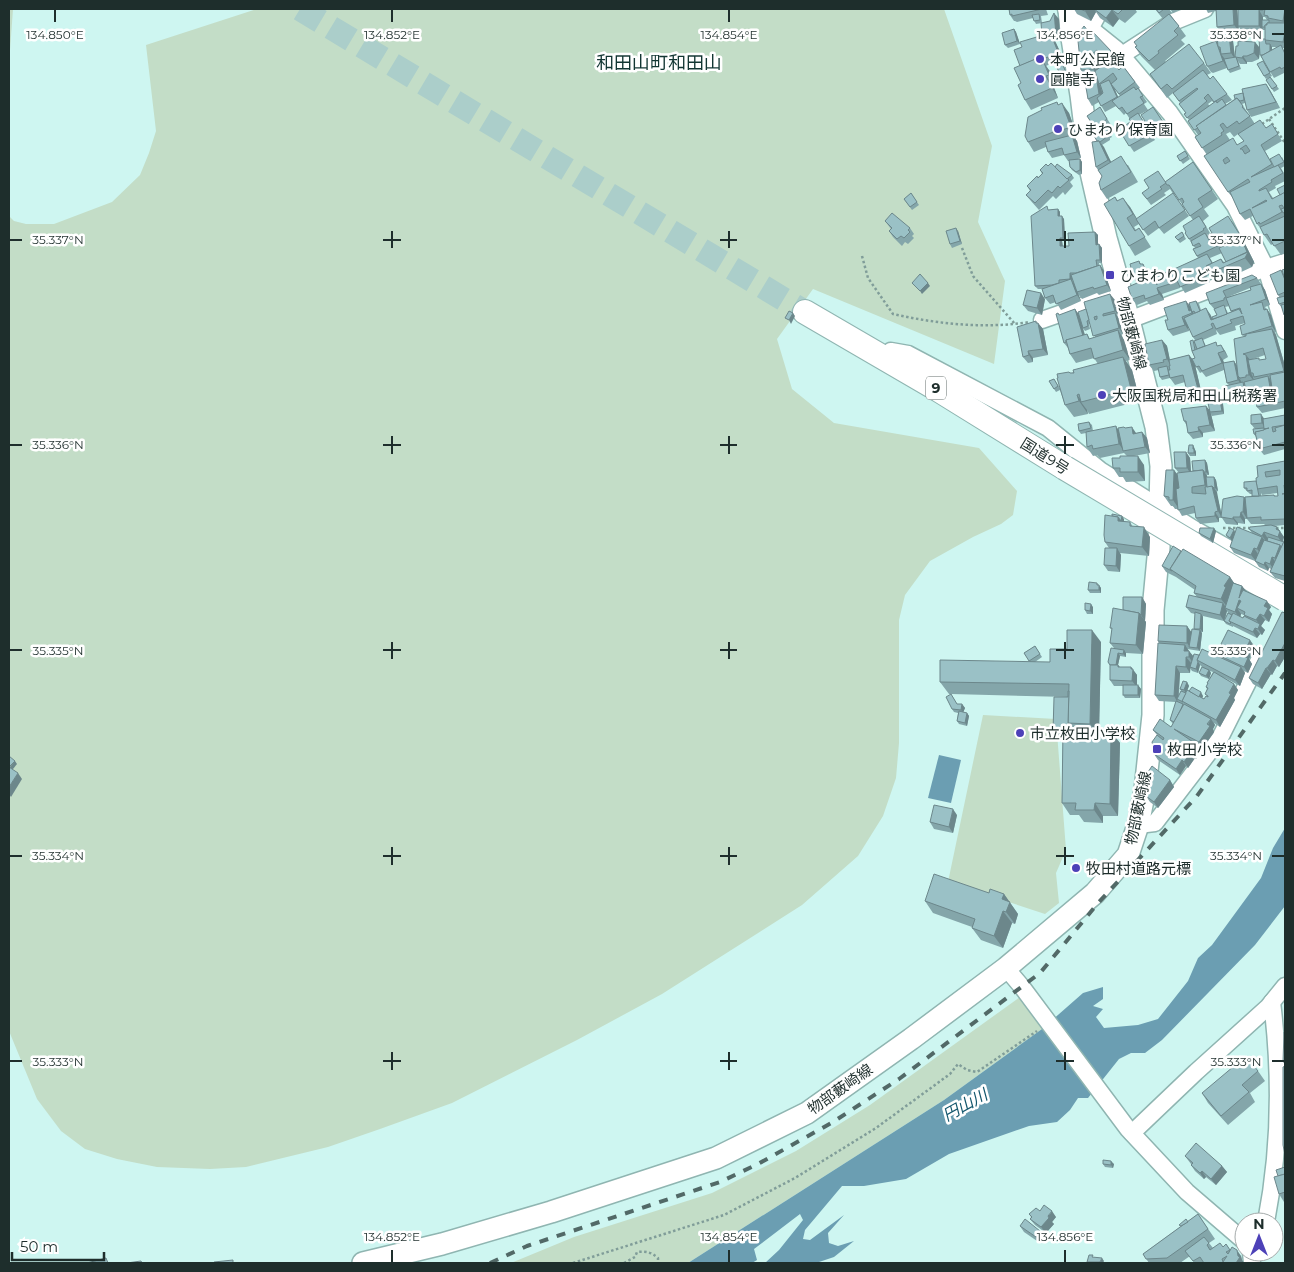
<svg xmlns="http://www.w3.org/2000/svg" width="1294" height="1272" viewBox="0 0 1294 1272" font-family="Montserrat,'Noto Sans JP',sans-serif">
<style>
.green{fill:#c3ddc7}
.water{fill:#6b9eb2}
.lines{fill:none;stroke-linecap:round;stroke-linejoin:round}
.highway-tunnel{stroke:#abceca;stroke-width:24;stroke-dasharray:24 12;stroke-linecap:butt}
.minor-casing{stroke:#8fb5b1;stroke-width:19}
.major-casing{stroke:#8fb5b1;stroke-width:24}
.highway-casing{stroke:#8fb5b1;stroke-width:26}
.path{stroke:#809d99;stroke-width:2.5;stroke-dasharray:2.5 2.5;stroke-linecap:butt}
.minor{stroke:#fff;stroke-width:16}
.major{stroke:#fff;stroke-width:21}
.highway{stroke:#fff;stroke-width:24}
.rail{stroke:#526967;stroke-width:4;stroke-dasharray:9 9;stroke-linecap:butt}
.highway-bridge-casing{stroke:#8fb5b1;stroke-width:26;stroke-linecap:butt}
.highway-bridge{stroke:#fff;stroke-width:24}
.wall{fill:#84a6aa;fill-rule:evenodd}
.shaded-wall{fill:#6c878b}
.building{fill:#9ac1c6;stroke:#6c878b;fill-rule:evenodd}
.ticks{fill:none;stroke:#1e2e2c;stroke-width:2}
.poi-dot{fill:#4d41b8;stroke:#fff;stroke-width:2}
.labels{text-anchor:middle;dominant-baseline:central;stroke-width:5;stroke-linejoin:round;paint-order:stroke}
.shield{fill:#fff;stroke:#626d6b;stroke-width:1}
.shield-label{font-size:14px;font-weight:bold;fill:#1e2e2c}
.poi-label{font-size:15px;fill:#1e2e2c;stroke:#fff;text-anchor:start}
.street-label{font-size:15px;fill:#1e2e2c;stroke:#fff}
.water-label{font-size:16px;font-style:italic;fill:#14576d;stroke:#fff}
.quarter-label{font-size:18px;fill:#123633;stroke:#fff}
.ticks-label{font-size:12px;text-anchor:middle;fill:#1e2e2c;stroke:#fff;stroke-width:5;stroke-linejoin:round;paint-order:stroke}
</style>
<rect width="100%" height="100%" fill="#cef6f1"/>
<g class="green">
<polygon points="9,9 13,9 9,64"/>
<polygon points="257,9 944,9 992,146 978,222 1005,281 994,364 813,289 777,339 792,389 834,423 979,448 1017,491 1013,515 1001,524 973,537 930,561 905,595 899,620 899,743 896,778 883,816 858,856 802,905 662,994 577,1040 452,1103 380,1129 328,1147 246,1167 210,1169 157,1167 117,1159 85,1149 61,1131 37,1099 9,1031 9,216 14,221 26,224 54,224 112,202 140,175 149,153 156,131 146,45"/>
<polygon points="983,715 1056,719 1066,850 1056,873 1059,903 1045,914 948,882"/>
<polygon points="1020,997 1042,1029 944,1100 688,1263 511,1263 574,1237 712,1193 796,1151 870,1105"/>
</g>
<g class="water">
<polygon points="939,755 961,760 951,803 928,798"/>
<polygon points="1285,828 1285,906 1255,945 1162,1040 1145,1053 1131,1053 1119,1059 1088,1098 1078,1098 1070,1110 1057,1122 1029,1126 949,1154 906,1179 864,1186 842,1186 805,1230 803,1239 810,1240 844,1215 828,1233 829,1243 838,1246 854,1241 834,1257 816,1263 765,1263 779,1250 803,1220 800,1214 754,1249 757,1260 752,1263 688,1263 944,1100 1042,1029 1083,993 1103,987 1103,999 1093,1006 1103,1009 1096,1017 1104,1028 1138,1025 1158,1019 1188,981 1198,958 1212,945 1261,878 1273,848"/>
</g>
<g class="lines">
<polyline class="highway-tunnel" points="300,9 805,312"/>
<defs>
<g id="minor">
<polyline points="1066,9 1116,49 1170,113 1235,206 1266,268 1285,331"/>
<polyline points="1090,29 1101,9"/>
<polyline points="1122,55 1173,22 1205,9"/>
<polyline points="1042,320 1105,298"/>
<polyline points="1129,320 1266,268 1285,262"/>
<polyline points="886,360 891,351 908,354 1048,428 1100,470 1194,529 1285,580"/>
<polyline points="1138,825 1155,823 1220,738 1259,660"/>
<polyline points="1006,968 1022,987 1128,1129 1187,1192 1244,1241"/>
<polyline points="1132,1133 1196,1072 1268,1007 1285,986"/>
<path d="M1266,1222c14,-72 15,-147 6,-220"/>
<polyline points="1251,1252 1252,1263"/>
</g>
<polyline id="major" points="363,1263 442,1244 551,1212 716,1158 807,1113 911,1039 1006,968 1095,893 1128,855 1138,825 1145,790 1153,715 1153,610 1159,547 1161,466 1156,427 1129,320 1106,238 1090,168 1081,95 1071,32 1069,9"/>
<polyline id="highway" points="805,312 939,390 1065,468"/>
</defs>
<use href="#minor" class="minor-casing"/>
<use href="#major" class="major-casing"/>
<use href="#highway" class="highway-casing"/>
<g class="path">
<polyline points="1269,119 1285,143"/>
<polyline points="1262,124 1285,108"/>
<polyline points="962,248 973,276 1015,324"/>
<path d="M862,256l6,22 25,36c45,10 91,15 137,8"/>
<polyline points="1223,528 1253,528"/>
<polyline points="1276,528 1285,528"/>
<polyline points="573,1263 724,1215 795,1178 876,1128 950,1074 958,1064 967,1070 977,1072 1037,1031"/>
<path d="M624,1263l11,-6 2,-5c9,-1 14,0 21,6v5"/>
</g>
<use href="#minor" class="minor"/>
<use href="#major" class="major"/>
<use href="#highway" class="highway"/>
<polyline class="rail" points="490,1263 527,1246 720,1182 758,1164 833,1122 899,1079 1040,973 1099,902 1197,796 1285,673"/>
<defs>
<polyline id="highway-bridge" points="1065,468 1285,599"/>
</defs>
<use href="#highway-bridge" class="highway-bridge-casing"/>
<use href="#highway-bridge" class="highway-bridge"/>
</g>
<g class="wall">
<polygon points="1009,9 1046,9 1048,15 1041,16 1042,23 1036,24 1033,18 1017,22 1015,21 1014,21 1010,15"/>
<polygon points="1074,9 1135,9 1137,12 1125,23 1119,19 1113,27 1100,18 1096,12 1091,21 1077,14"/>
<path d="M1155,9h14l3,4 -2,1 16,22 -5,4 4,4 -20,17 1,1 38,1 7,10 -4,2 3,4 17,15 5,6 -7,4 1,1 17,-12 23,-9 14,24 -29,9 -4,-7 -2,-7 -3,1 13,20 11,4 6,-4 10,17 -17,10 9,16 8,-10 3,6v3l-4,2 4,7v6l-10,5 1,2 -7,4 4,6 7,-3 5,-10v68l-4,2 -8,-11 -2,1 -7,-10 -2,-5 -5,-6 -4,-8 -8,4 -5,-6 -7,-16 -5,-6 -21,-37 -12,-18 3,-2 -10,-14 1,-1 -5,-6 2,-1 -7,-9 1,-1 -7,-10 -6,5 -17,-24 5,-4 -14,-14 -6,-9 28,-28zM1212,101l2,2 -4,3 -2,-2zM1230,132l4,5 4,-3 6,7 -6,4 -8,-5 -4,-6z"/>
<polygon points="1170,9 1180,9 1173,13"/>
<polygon points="1206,9 1237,9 1239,31 1238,31 1240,34 1240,40 1233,40 1230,37 1230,32 1222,33 1217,27 1216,11 1208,13"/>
<path d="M1238,9h47v39h-3l3,4v23l-1,-2 -10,5 -14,-23v-6l-1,10 -7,3h-5v2h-7l-2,-3 3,8 -11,4 -3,-5 -14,5 -2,-1 -4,-6 9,-25 2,3 11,-9 4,6 2,16 25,-9 5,-9v-9h-2v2h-20l-5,-6zM1263,17h2l2,3h-4zM1272,47h5l-5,3z"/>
<polygon points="1059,19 1060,40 1055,41 1063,58 1061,60 1067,73 1061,75 1055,64 1053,65 1052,63 1046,66 1051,73 1056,84 1053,85 1058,98 1031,110 1025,100 1020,66 1042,38 1043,37 1042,35"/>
<polygon points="1014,29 1016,32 1020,44 1008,48 1005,45"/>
<path d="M1079,33h11l21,18 7,10 -4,3 5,6 4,-4 17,22 -2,1 9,13 -3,2 4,6 -9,5 5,7 1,-1 8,-14 17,24 -13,6 -3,1 1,2 -21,12 -13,-19 12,-9 -7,-11 -2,2 -8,-9 -11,6 -6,-10 -7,4 -4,-7 -3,-23 -4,-6 1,-33zM1103,59l4,3 -9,7v-5zM1114,87l6,9 -2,1z"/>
<polygon points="1265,64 1272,76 1266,79 1264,76"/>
<polygon points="1270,77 1279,89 1274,92 1266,80"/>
<polygon points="1059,105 1069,113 1077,136 1074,138 1077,141 1081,158 1075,160 1080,159 1082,162 1082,174 1079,175 1072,170 1070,167 1069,161 1068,161 1064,155 1052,158 1048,152 1046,147 1034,152 1028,142"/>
<polygon points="1100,107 1111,125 1106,129 1112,137 1110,138 1110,140 1102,145 1111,162 1128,165 1138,182 1107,199 1101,190 1102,176 1096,167 1098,132 1087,116"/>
<polygon points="1185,151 1190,159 1183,164 1177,156"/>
<path d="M1193,162l25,37 -14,10 5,7 -6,5 7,12 -3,2 1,1 2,4 23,-18 11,19v1l10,20 -2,5 -28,13 -2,-3 -7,3 -4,-5 -4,1 3,6 -25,11 -5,-8v3l-18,6 2,6 -14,5 -3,-4 -10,4 -5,-6 5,-16 -3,-4 5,-18 2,3h2l4,6 3,8 5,2 18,-7 25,-15 -5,-9 2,-1 -10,-15 1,-1 7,-12 -18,-26 -1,1 -4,-6 -6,4 2,2 -15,10 -9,-12 23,-11zM1222,253l4,9h-2l-3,-3 -8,4 -3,-5z"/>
<polygon points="1048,166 1055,167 1072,175 1074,178 1070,182 1073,186 1065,195 1063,192 1056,199 1053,196 1039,210 1031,201 1026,195 1030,191 1027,186 1042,174 1040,170"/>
<polygon points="911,193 919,205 912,210 904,199"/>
<polygon points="1173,193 1189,216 1164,234 1159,228 1148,236 1139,224 1134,227 1136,230 1139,228 1151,247 1135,256 1129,246 1115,197 1118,201 1130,207 1137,219"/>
<polygon points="1050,209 1050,210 1058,209 1060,212 1060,216 1064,219 1065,241 1062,241 1063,246 1069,246 1095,232 1098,235 1098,245 1099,244 1102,248 1102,263 1099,263 1099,265 1100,265 1104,271 1111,291 1099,295 1097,293 1082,299 1078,294 1081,301 1061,310 1056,302 1050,304 1045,298 1042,289 1038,289 1035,286"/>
<polygon points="885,221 910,228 914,234 912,236 914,238 908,244 905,242 902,246 893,237 889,231 891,229"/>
<polygon points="958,231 962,244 952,248 950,244"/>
<polygon points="1182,232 1186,239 1180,243 1175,237"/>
<polygon points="1285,269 1285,316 1282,308 1279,304 1280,298 1278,295 1281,270 1283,274"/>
<path d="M1257,278l8,12 5,15 -5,2 6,8 5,17h-1l1,3 9,31v42l-23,5 -5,-6 -1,-9 -5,2 -2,-3 1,2 -11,2 -1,-2 -6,2 -5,-6 2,-10 -2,-2 -3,-13 -18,7 -4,-5 -2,1 -5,-8 8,34 -11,3 -4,-6 -3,-14 -10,3 -5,-7 -8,2 -2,-3 -1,-7 -5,1 -5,-6 13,-25 5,6 3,14 19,-5 3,4 3,-1 -1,-16 1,-2 -2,-3 -6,-14 2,8 -16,5 -5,-6v-10l22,-13 6,-6 3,3 2,6 9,4 3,5 4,-4 -2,-5 -5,-6 -4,-11zM1250,288l1,2 -23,7zM1228,304l3,8 -3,1 -3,-6 4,-1zM1245,323l-3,12 2,1 -7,30 -3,-5 -10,2 -1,-3 5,-3 -3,-6 -7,-5h-12l-3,-6 14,-6 -1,-4 4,5 16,-5 -1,-4zM1265,355l1,4 -6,1h-10z"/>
<polygon points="1045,299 1042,315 1028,311 1023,305"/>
<path d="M1115,300l3,17 5,17 -2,1 3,5 6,20 -4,1 6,9 8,31 -51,13 -2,-4 1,4 -14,3 -9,-12 -5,-15 -4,2 -7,-11 5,-2 6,9 9,-16 2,1 27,-9 -4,-6 -18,5 -6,-9 -2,-6 -4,-5 -4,-28 15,-6 4,6zM1089,324h1l5,13 -5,2 -3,-5 -2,1 -2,-7 2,3 5,-2z"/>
<polygon points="1038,323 1043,329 1048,355 1033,358 1033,362 1028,363 1023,357"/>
<polygon points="1223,404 1224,414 1212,416 1211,414 1215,431 1203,433 1203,437 1193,439 1188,433 1187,426 1184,421 1206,406 1210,411"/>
<polygon points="1285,415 1285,449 1264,455 1259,449 1256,437 1254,434 1255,429 1251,424 1264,419"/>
<polygon points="1089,422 1092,425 1093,431 1119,431 1126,428 1136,433 1142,432 1147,438 1150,453 1134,456 1144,465 1145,481 1126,482 1123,477 1119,477 1113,468 1120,458 1127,456 1124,453 1100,458 1097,455 1093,456 1087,447 1086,433 1081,434 1079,431"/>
<polygon points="1193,445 1196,452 1196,456 1190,456 1188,453"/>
<path d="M1186,452l4,6 1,13h2l12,-11 2,3 2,12h-2v2h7l2,3 2,11 -2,1 6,23 22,-18 8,-1v-2h-2l-6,-6 12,-7 2,-4 -1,-11 28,-5v64l-11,1 3,1 7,10 -1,5h1l1,-2v41l-10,-3 -5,-6 1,-3 -2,-1 -1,3 -9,-4 -4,-6 -21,-8 -4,-6 2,-6 -4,-3 -2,-3 8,-5 1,2 17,1 -3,-4 16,-4 -1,-1h-13l-4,-5h-2v5l-7,-1v2l-12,-1 -4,-6h-3v4l-19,2 -4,-6 -1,-5 -13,3 -4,-7h-3l-2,-3h-2l-7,-10 15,-23 -4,-5zM1261,493l1,2 15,-2 1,3h-3l-1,-1 -13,1z"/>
<polygon points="1124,519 1124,522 1130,522 1133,527 1150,537 1149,556 1120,553 1121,555 1120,572 1108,571 1104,565 1109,548 1105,542"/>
<polygon points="1214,528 1216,531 1213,543 1201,536 1199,533"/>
<path d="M1162,566l68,11 4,6 8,3 4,6 25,15 -2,3 3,4 -3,8 -4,-2 -4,6 4,4 -3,5 -2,-1 -3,4 -24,-12v1l-7,-3 -2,-3 -21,-5v16h-2l1,1 -2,18 -13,-2 6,7 6,-1 17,1 -2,-3 7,-2 2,-4 -2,-3 34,3 -6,12 3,5 -4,9 -4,-2 1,2 -5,13 -17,-9 11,7 4,6 -4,8 1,2 -15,27 -6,-4 1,2 -2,4 1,3 -11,16 -7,-3 4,5 -4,9 -1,-1 -7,10 -2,-2 -6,9 -22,-15 -4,-6 2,-4 -3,-4 4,-11 -4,-5 18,-3 2,-3 -3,-4 6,-18 -17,-1 -4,-6 4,-52 -1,-2 29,-15 4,6 4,-2v-16l-4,-1 -5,-6 11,-10 -3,-4 1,-3 -19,-13 -10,-5zM1227,611l1,2 -3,7zM1241,614l3,1 1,2 -2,1 -3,-1zM1200,665l2,2 -3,6 2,3 8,3 2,-6 -1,-2 3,1 -6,11 1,1 -2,3 1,2 -2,5 2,2 -3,3 -2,-1 1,-2 -16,-6 2,-4 -2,-4 -7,7 1,2 -2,5 1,-23h10v-5l2,3 6,2z"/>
<polygon points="1099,585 1101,588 1101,593 1090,593 1088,590"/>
<polygon points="1142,597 1146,604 1145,621 1146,622 1143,654 1126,653 1126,657 1120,656 1118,665 1120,667 1131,667 1137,675 1137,685 1141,689 1140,698 1125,698 1123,695 1123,686 1114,686 1110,680 1110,665 1108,662 1114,648 1110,643 1112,629 1110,628 1123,610"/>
<polygon points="1093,607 1093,614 1087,614 1085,610"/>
<polygon points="1285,613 1285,657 1279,667 1277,666 1272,675 1271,674 1262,689 1253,684 1249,678"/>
<polygon points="1101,642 1099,729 1109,729 1120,743 1118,816 1103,816 1103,823 1084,822 1079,815 1070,815 1062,803 1063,738 1058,738 1053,732 1068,697 951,694 957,704 962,704 965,708 963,712 967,713 969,716 967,726 959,724 957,721 958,713 954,712 952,709 951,694 949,694 940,682 1030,662 1024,653 1035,646 1042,657 1035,662 1050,662 1067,649"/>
<polygon points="1148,772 1170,780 1174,787 1158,808 1150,802 1146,796 1148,785 1147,783 1149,779 1148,777 1149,775"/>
<polygon points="957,815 953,833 934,829 930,822"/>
<polygon points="989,893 1004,894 1018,914 1015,924 1012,923 1003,948 981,940 972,928 972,927 933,913 925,901"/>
<polygon points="1258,1071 1265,1081 1250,1093 1255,1102 1228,1125 1208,1103 1202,1093"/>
<polygon points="1185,1156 1222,1166 1227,1172 1216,1185 1206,1177 1204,1179 1195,1171 1191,1165 1191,1164"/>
<polygon points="1103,1164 1114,1164 1113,1168 1105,1167"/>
<polygon points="1285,1167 1285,1207 1284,1202 1279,1194 1278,1176"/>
<polygon points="1040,1211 1056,1217 1052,1222 1054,1224 1046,1233 1035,1225 1030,1219 1031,1217 1029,1214"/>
<polygon points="1198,1214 1215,1239 1209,1243 1213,1248 1223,1247 1226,1244 1230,1250 1241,1256 1242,1260 1244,1263 1194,1263 1190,1256 1180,1263 1149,1263 1143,1254"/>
<polygon points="1020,1226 1045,1237 1040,1243 1024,1232"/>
</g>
<g class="shaded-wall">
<polygon points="1086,9 1094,9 1096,12 1091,21 1085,11"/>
<polygon points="1233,9 1237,9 1239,31 1234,25"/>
<polygon points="1112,10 1119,19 1113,27 1106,18"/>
<polygon points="1259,10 1263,17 1263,27 1262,27 1263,30 1263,32 1259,26"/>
<polygon points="1285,10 1285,25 1283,21"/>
<polygon points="1054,13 1059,19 1060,40 1056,34"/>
<polygon points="1014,29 1016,32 1020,44 1017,41"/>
<polygon points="1238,31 1240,34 1240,40 1238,37"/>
<polygon points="1285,32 1285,45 1283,42"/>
<polygon points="1229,35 1233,41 1235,59 1231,53"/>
<polygon points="1052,37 1056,43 1063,58 1058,52"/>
<polygon points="1216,41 1220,47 1218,47 1222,52 1221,54 1224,58 1227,68 1223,61"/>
<polygon points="1255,42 1260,48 1259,59 1254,53"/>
<polygon points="1270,44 1272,47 1272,58 1270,55"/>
<polygon points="1091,55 1098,64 1099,78 1093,69"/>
<polygon points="1243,56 1247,62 1247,64 1242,58"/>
<polygon points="1044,63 1051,73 1056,84 1049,75"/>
<polygon points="1096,75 1100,81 1099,84 1101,88 1104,100 1099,94"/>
<polygon points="1046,76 1053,85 1058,98 1052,88"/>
<polygon points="1109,80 1113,86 1121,103 1117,97"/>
<polygon points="1266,84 1270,90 1280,108 1276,102"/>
<polygon points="1062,103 1069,113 1077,136 1071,127"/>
<polygon points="1072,135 1077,141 1081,158 1077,152"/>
<polygon points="1099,141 1104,147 1113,166 1108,160"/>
<polygon points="1080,159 1082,162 1082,174 1080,170"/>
<polygon points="1123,198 1130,207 1140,224 1133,214"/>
<polygon points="1058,209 1060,212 1060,219 1058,216"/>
<polygon points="1062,216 1064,219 1065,241 1063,238"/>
<polygon points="956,228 958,231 962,244 960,241"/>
<polygon points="1095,232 1098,235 1098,248 1096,245"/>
<polygon points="1060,238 1062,241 1063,249 1060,246"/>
<polygon points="1241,238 1245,244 1254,262 1252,267 1245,258"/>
<polygon points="1099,244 1102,248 1102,263 1100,260"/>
<polygon points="1143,264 1147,270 1151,281 1146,275"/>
<polygon points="1100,265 1104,271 1111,291 1107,285"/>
<polygon points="1070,273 1072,277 1072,281 1075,285 1081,301 1077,295 1070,280"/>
<polygon points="928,283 930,286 922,294 920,291"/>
<polygon points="1261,284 1265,290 1270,305 1266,299"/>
<polygon points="1157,288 1162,294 1164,300 1159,294"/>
<polygon points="1041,293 1045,299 1042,315 1037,308"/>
<polygon points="1110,294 1115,300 1119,317 1115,311"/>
<polygon points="1186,301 1191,307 1192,311 1195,316 1189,311"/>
<polygon points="1206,308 1210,314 1215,326 1211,320"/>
<polygon points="1075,309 1079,315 1087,343 1083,337"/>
<polygon points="1267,309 1271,315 1276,332 1272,326"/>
<polygon points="793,313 795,316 791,324 789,320"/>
<polygon points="1115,313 1119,319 1123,334 1119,328"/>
<polygon points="1182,317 1187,323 1189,331 1185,325"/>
<polygon points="1036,321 1039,326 1038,323 1043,329 1048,355 1043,349"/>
<polygon points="1272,329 1276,335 1285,366 1285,373 1284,371"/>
<polygon points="1118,330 1124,340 1130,360 1123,350"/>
<polygon points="1162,340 1167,346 1171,366 1167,359"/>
<polygon points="1221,345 1225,351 1228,357 1224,351"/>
<polygon points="1028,351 1033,358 1033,362 1029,355"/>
<polygon points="1218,353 1223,360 1226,369 1222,363"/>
<polygon points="1189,355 1194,361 1203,399 1199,393"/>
<polygon points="1246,355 1251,361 1251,373 1253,377 1254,381 1249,375"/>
<polygon points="1123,357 1132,370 1140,401 1131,389"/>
<polygon points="1234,361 1238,367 1241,379 1238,376 1241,381 1243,387 1238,380"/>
<polygon points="1268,376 1272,382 1275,394 1270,387"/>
<polygon points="1077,395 1082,401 1081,402 1087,410 1088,414 1079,401"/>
<polygon points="1220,401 1223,404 1224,414 1222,411"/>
<polygon points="1206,406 1211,412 1210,412 1211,414 1215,431 1210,425"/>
<polygon points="1261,414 1265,420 1266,430 1262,423"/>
<polygon points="1116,426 1122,436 1124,451 1119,444"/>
<polygon points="1132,427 1136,433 1137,440 1133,434"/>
<polygon points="1198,427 1203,433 1203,437 1199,431"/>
<polygon points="1142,432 1147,438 1150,453 1145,447"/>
<polygon points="1193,445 1196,452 1196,456 1194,453 1193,449"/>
<polygon points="1186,452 1190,458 1191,474 1187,468"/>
<polygon points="1138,456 1144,465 1145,481 1138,472"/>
<polygon points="1205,460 1207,463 1209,475 1206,472"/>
<polygon points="1174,470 1181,479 1179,509 1173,500"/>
<polygon points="1203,470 1207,476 1209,489 1207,489 1205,485"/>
<polygon points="1214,477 1216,480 1218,491 1215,488"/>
<polygon points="1212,486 1217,492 1222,518 1218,511"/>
<polygon points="1244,497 1249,503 1247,519 1243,512"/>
<polygon points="1215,512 1219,518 1219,522 1215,516"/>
<polygon points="1241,512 1245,519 1245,524 1240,517"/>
<polygon points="1122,516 1124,519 1124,524 1118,521 1118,517"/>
<polygon points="1233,517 1238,523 1238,525 1233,519"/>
<polygon points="1144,527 1150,537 1149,556 1142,547"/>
<polygon points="1277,527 1284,537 1282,543 1278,537 1276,529"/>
<polygon points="1214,528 1216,531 1213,543 1210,539"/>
<polygon points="1234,530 1236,534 1232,541 1230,538"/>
<polygon points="1264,532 1268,539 1267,542 1262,536"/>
<polygon points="1262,537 1267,543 1262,555 1257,549"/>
<polygon points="1280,545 1284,552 1279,564 1275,558"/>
<polygon points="1117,548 1121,555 1120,572 1116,566"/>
<polygon points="1254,548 1258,554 1256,561 1251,555"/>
<polygon points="1272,557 1277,564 1274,570 1270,564"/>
<polygon points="1265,562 1269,568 1268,571 1264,565"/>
<polygon points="1230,577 1236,586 1228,608 1221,599 1224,586"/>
<polygon points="1097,583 1101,588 1101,593 1099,590"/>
<polygon points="1242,586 1247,592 1239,598"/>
<polygon points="1142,597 1146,604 1145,621 1141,615"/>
<polygon points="1239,600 1244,606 1237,608 1241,614 1240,618 1235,612"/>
<polygon points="1267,601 1271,607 1269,610 1272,614 1269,622 1264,616 1264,606"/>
<polygon points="1223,603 1227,609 1225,608 1227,611 1224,621 1220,615"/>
<polygon points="1091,604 1093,607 1093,614 1090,611"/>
<polygon points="1139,613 1146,622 1143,654 1136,645"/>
<polygon points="1201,614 1203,617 1203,632 1200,629"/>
<polygon points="1260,614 1265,620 1261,626 1265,630 1262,635 1258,629 1260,625 1256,620"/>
<polygon points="1187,626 1192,633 1190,647 1187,643"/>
<polygon points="1255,628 1260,634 1257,638 1253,632"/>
<polygon points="1092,630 1101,642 1099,736 1090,724"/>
<polygon points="1200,630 1202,633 1200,651 1197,648"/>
<polygon points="1250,640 1255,647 1249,659 1252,664 1248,673 1244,667 1243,656"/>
<polygon points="1285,643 1285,657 1279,667 1275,661"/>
<polygon points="1185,645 1189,651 1184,651"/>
<polygon points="1124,650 1126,653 1126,657 1123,654"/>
<polygon points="1189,651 1194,657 1193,663 1189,657"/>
<polygon points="1118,653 1120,656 1118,665 1123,671 1115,667"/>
<polygon points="1186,657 1191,663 1190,673 1186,667"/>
<polygon points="1273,660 1277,666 1272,675 1267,668"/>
<polygon points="1198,662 1200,665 1198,673 1196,669"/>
<polygon points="1176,666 1180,673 1178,700 1177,699 1178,703 1174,696"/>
<polygon points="1131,667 1137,675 1137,687 1132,681"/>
<polygon points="1241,667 1245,673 1240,686 1235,680"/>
<polygon points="1266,668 1271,674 1262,689 1258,683"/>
<polygon points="1209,670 1211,673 1209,679 1206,676"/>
<polygon points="1187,682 1189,686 1186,694 1184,690"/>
<polygon points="1234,684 1238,690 1234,698 1235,700 1220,727 1216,720"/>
<polygon points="1138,685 1141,689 1140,698 1138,695"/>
<polygon points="1201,692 1203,696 1201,701 1198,698"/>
<polygon points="962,704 965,708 963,713 961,710"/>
<polygon points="967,713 969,716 967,726 965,723"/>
<polygon points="1211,719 1215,725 1213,729 1214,732 1203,748 1199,742"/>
<polygon points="1109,729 1120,743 1118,816 1110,804"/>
<polygon points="1196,744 1200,750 1196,759 1192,752"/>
<polygon points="1191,752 1195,758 1188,768 1184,762"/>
<polygon points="1182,760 1186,766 1180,775 1176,769"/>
<polygon points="15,761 17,764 9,774 9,768"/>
<polygon points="18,773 22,779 11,797 9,794 9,787"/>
<polygon points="1170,780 1174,787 1158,808 1154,802"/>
<polygon points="1095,803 1103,816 1103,823 1094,810"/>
<polygon points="953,809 957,815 953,833 949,827"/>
<polygon points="1004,894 1018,914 1015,924 1006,912 1002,899"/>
<polygon points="1003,911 1012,923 1003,948 994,936"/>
<polygon points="1111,1161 1114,1164 1113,1168 1111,1165"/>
<polygon points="1222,1166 1227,1172 1216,1185 1211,1179"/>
<polygon points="1202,1171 1206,1177 1204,1179 1200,1173"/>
<polygon points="1052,1211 1056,1217 1052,1222 1054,1224 1046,1233 1041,1227"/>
<polygon points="1040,1231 1045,1237 1040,1243 1036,1237"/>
<polygon points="1237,1250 1241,1256 1242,1260 1244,1263 1236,1263 1238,1256"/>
<polygon points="1102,1258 1104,1261 1103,1263 1100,1263 1100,1262"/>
</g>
<g class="building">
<polygon points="1009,9 1042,9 1012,16 1012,14 1010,15"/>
<polygon points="1080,9 1086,9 1085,11"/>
<polygon points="1094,9 1123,9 1118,14 1112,10 1106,18"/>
<polygon points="1156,9 1164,9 1159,13"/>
<polygon points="1216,9 1233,9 1234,25 1217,27"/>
<polygon points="1238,9 1263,9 1263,10 1259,10 1259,26 1238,26"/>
<polygon points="1265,9 1285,9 1283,21 1268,18 1268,16 1264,15"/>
<polygon points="1054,13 1056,34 1042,35 1041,23 1050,21"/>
<polygon points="1039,14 1040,20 1034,21 1032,15"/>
<polygon points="1169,14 1179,26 1174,31 1178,35 1158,51 1159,53 1149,61 1135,47 1137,46 1134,42"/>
<polygon points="1262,20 1269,20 1269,23 1267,23 1267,25 1265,25 1265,27 1262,27"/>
<polygon points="1267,23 1285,23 1285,32 1283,42 1265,40 1265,25 1267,25"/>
<polygon points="1084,26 1090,33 1092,31 1111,51 1104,58 1097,50 1091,55 1093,69 1081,70 1078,41 1083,37 1079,33"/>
<polygon points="1014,29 1017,41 1005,45 1002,33"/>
<rect x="1230" y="31" width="8" height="6"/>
<polygon points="1229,35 1231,53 1221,54 1220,47 1218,47 1217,36"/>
<polygon points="1040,36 1041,38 1045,37 1047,39 1052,37 1058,52 1049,59 1048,57 1040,60 1038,58 1020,66 1014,50 1022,47 1020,42"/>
<polygon points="1259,39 1265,39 1266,44 1270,44 1270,51 1263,55 1260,55"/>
<polygon points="1216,41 1223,61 1209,66 1207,66 1200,47"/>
<polygon points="1238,41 1255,42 1254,53 1247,56 1243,56 1242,58 1235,57 1236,46 1238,46"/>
<polygon points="1189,44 1204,63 1172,89 1167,84 1161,89 1150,74"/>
<polygon points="1281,45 1285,54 1285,67 1281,69 1280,67 1270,72 1261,56"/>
<polygon points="1236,57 1239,66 1228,70 1224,59"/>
<polygon points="1038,58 1041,65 1044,63 1049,75 1046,76 1052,88 1025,100 1018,85 1021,83 1014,68"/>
<polygon points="1060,59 1065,70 1059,72 1054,61"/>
<polygon points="1110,60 1119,70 1123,66 1135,82 1119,94 1111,84 1117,79 1113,73 1099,84 1095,71"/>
<polygon points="1263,61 1270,73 1264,76 1257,64"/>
<polygon points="1203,70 1210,79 1213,76 1227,94 1214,102 1208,94 1204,98 1207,101 1187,118 1184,114 1186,113 1179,104 1198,89 1197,88 1179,101 1173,93"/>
<polygon points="1096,75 1099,94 1088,99 1084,76"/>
<polygon points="1270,77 1277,86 1272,89 1266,80"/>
<polygon points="1109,80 1117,97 1101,106 1097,98 1103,93 1100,84"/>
<polygon points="1266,84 1276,102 1247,110 1242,89"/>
<polygon points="1134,87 1136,90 1138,88 1143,96 1140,97 1144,103 1127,114 1122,107 1119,109 1112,101"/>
<polygon points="1243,93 1244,100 1240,101 1237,98 1235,99 1234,95"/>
<polygon points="1237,98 1243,106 1242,107 1250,116 1239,124 1237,121 1227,128 1223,123 1220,125 1224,131 1221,133 1222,135 1202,148 1195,137 1201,133 1196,126"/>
<polygon points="1222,99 1226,105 1196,126 1198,128 1194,130 1188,121 1216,101 1217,103"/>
<polygon points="1057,102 1058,105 1062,103 1071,127 1062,130 1061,129 1028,142 1025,136 1028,117 1042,110 1041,108"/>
<polygon points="1100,107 1107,119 1095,128 1087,116"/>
<polygon points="1153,107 1165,125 1152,131 1150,132 1151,134 1129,146 1121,133 1128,128 1126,125 1130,122 1132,125 1138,121 1140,124 1145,121 1141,115"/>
<polygon points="1138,113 1143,121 1139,123 1138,121 1133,124 1129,119"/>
<path d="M1260,120l6,8 6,-4 6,10 -17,11 11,19 -21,13 27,-12 5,8 -12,7 1,2 -13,8v1l7,-3 6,11 13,-7v20l-2,1 -2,-4 3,-1 -2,-3 -3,1 3,6 -22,12 -1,-2 -2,2 -7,-15 -10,5 -10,-22 20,-10 -2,-3 -20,13 -24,-36 29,-18 4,7 7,-4 -6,-7zM1246,145l4,6 -5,3 -3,-5h-2zM1227,157l3,4 -5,3 -2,-4zM1266,200l1,1 -15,7z"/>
<polygon points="1105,127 1110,134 1107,135 1108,136 1100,142 1099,141 1097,141 1093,134"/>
<polygon points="1072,135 1077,152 1064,155 1062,148 1048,152 1045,142"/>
<polygon points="1099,141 1108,160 1096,167 1092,142"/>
<polygon points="1185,151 1188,156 1180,161 1177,156"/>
<polygon points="1279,154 1284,162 1274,167 1270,159"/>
<polygon points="1121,156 1131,172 1101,190 1099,183 1102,176 1098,170"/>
<polygon points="1080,159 1080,170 1076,172 1070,167 1069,160"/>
<polygon points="1193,162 1212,190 1198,199 1203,207 1190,216 1182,204 1184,202 1182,198 1179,200 1169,185 1167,185 1165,182"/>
<polygon points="1051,163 1069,180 1060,188 1058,186 1052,193 1048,190 1035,203 1026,195 1031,190 1027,186 1037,176 1038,178 1043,173 1040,170 1046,164 1048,166"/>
<polygon points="1057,164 1072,175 1067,179 1055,167"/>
<polygon points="1158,171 1166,183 1160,187 1162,189 1147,199 1142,193 1149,188 1144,180"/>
<polygon points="1285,185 1285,192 1280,195 1277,189"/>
<polygon points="911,193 917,202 910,207 904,199"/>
<polygon points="1173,193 1185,210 1159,228 1155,221 1143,230 1136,219"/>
<polygon points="1115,197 1117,201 1123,198 1133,214 1127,218 1135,231 1139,228 1145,237 1129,246 1104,204"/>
<polygon points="1047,206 1048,210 1058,209 1058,216 1062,216 1063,238 1060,238 1060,246 1069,246 1068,233 1095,232 1096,245 1099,244 1100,260 1096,260 1097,266 1076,273 1070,273 1070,279 1059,280 1059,283 1052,285 1035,286 1031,216"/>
<polygon points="892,213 910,228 908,230 910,232 904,238 901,236 897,239 889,231 892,228 885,221"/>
<polygon points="1199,216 1206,227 1203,229 1204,230 1189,239 1185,233 1186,232 1183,226"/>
<polygon points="1228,216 1240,235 1197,256 1193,249 1201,246 1199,243 1193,246 1191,241 1205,233 1209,240 1210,240 1208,235 1212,233 1209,228"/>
<polygon points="1285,216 1285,241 1274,246 1267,234 1264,235 1260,227"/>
<polygon points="956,228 960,241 950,244 946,231"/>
<polygon points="1182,232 1184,236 1178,240 1175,237"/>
<polygon points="1241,238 1247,252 1226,262 1219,248"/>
<polygon points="1248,252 1245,258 1217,270 1216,268 1209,271 1206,266 1221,259 1223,263"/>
<polygon points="1207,254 1212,263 1206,266 1207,268 1203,270 1206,276 1180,287 1172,270"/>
<polygon points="1139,261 1140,264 1143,264 1146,275 1134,279 1130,264"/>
<polygon points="1100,265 1107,285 1094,289 1093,287 1077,292 1071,275"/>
<polygon points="1285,269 1285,280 1282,270"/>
<polygon points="1281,270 1285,280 1285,292 1278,295 1270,275"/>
<polygon points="1170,271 1171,274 1173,273 1176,282 1157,288 1159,294 1145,299 1144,295 1132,299 1128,287 1153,276 1157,285 1154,276"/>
<polygon points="920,274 928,283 920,291 912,283"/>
<polygon points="1252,275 1257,278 1223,291 1226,297 1224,298 1224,300 1210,304 1206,293"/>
<polygon points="1071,279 1077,295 1056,304 1053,295 1045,298 1042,289"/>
<polygon points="1261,284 1266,299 1250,305 1262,302 1264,310 1267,309 1272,326 1242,335 1240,326 1245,324 1243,316 1230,320 1232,323 1216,329 1213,323 1211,324 1213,328 1193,337 1184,318 1206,308 1211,320 1239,309 1242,314 1240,308 1231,311 1226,298 1251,290 1250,287"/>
<polygon points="1027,290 1041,293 1037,308 1023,305"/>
<path d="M1110,294l5,17 -12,3v2l12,-3 4,15 -26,8 -9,-34zM1097,316v3l-2,1 -1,-3z"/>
<polygon points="1285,296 1285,302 1279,304 1277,298"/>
<polygon points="1186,301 1189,311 1191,310 1192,313 1182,317 1185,325 1168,330 1165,320 1168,320 1164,308"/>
<polygon points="1196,301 1200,311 1195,313 1194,311 1192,312 1189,303"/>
<polygon points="1285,304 1285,314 1284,315 1281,305"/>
<polygon points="1224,305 1227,314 1213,319 1212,317 1217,315 1214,309"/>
<polygon points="1075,309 1083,336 1066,340 1066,342 1064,343 1056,314 1058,313 1059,315"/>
<polygon points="1086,309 1089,320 1087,321 1088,326 1083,328 1078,312"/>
<polygon points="789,311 793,313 789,320 785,318"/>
<polygon points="1036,321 1036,323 1038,323 1043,349 1028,351 1029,355 1023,357 1017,327"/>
<polygon points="1272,329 1284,371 1254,377 1253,373 1251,373 1248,360 1259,358 1259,360 1266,359 1263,348 1243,354 1246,355 1249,375 1246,375 1246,377 1240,378 1238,376 1234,339 1246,336 1246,334"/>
<polygon points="1118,330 1123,350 1094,359 1091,348 1070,354 1066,340 1087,334 1089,339"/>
<polygon points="1202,338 1205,346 1197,349 1194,341"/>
<polygon points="1162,340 1167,359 1163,360 1164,362 1149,365 1145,344"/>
<polygon points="1193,340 1195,350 1192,351 1190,341"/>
<polygon points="1216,342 1217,346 1221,345 1224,351 1218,353 1222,363 1202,371 1199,366 1196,367 1192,359 1195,358 1192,351"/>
<polygon points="1189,355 1199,393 1188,396 1183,375 1170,378 1168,370 1170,370 1169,366 1170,366 1169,360"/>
<polygon points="1123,357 1131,389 1081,402 1079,394 1077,395 1079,401 1065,405 1057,378 1058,378 1057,374 1069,372 1070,373 1074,373 1073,370"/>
<polygon points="1234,361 1238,380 1227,383 1223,363"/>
<polygon points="1167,366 1169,375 1160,377 1158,368"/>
<polygon points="1285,372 1285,401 1257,407 1254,391 1247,393 1244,382 1268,376 1270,387 1262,390 1272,388 1270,375"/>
<polygon points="1054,379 1058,386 1054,389 1049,381"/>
<polygon points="1243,382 1245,393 1235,395 1234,393 1227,395 1225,386"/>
<polygon points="1220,401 1222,411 1210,412 1208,403"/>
<polygon points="1206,406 1210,425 1198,427 1199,431 1188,433 1186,421 1184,421 1181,409"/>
<polygon points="1261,414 1262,423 1251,424 1251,415"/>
<polygon points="1285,415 1285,425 1272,427 1273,432 1276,431 1275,428 1285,425 1285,442 1259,449 1255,432 1269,428 1264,429 1263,419"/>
<polygon points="1089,422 1091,428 1079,431 1078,424"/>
<polygon points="1116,426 1119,444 1093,449 1092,445 1087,447 1086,432"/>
<polygon points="1124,427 1125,428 1132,427 1133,434 1142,432 1145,447 1123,451 1118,428"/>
<polygon points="1264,428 1264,430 1255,432 1256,434 1254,434 1253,429"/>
<polygon points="1189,445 1193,445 1193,449 1194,449 1194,453 1188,453"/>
<polygon points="1174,452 1186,452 1187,468 1175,468"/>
<polygon points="1120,456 1138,456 1138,472 1120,472 1120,468 1113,468 1112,458 1120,458"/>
<polygon points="1205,460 1206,472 1204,472 1203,470 1193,471 1192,461"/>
<path d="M1285,461v24h-1l1,8 -3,1h3v25l-24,1v-3l-14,1 -2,-21 29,-2v1h4l-1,-10 -20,3 -1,-11 2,-1 -1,-11zM1280,470v5l-14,2 -1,-5z"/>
<polygon points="1166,470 1174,470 1173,500 1169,500 1169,497 1164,496"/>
<polygon points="1203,470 1205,485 1192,487 1192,493 1206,494 1205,487 1212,486 1218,511 1215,512 1215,516 1196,518 1194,506 1178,510 1176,489 1179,488 1177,473"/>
<polygon points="1206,477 1214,477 1215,488 1214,488 1212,486 1207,487"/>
<polygon points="1256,481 1259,496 1252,496 1252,490 1247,491 1247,488 1244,488 1244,482"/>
<polygon points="1237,496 1244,497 1243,512 1241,512 1240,517 1233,517 1233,519 1221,517 1223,499"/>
<polygon points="1112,514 1122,516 1121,521 1118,517 1112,516"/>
<polygon points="1105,515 1118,517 1118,521 1130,522 1130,526 1144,527 1142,547 1105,542 1104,535"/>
<polygon points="1271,525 1277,527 1276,529 1280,531 1278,537 1264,532 1262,536 1249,529 1250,527"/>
<polygon points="1237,527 1262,537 1257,549 1254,548 1251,555 1230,547"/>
<polygon points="1200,528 1214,528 1210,539 1199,533"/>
<polygon points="1230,528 1234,530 1230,538 1226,535"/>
<polygon points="1268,537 1284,542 1281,548 1280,545 1267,541"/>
<polygon points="1285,539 1285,576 1270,572"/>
<polygon points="1264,540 1280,545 1275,558 1272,557 1270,564 1265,562 1264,565 1255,561"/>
<polygon points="1173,546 1181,551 1170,569 1172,571 1162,566"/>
<polygon points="1105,548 1117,548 1116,566 1104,565"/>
<polygon points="1183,549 1230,577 1224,586 1226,587 1221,599 1194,593 1196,586 1170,569"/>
<polygon points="1089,582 1097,583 1097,585 1099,585 1099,590 1088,590"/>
<polygon points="1233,583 1242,586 1239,598 1243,590 1267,601 1264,606 1268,608 1264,616 1260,614 1256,620 1244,615 1245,612 1237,608 1241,601 1239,600 1235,612 1225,608"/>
<polygon points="1189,595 1223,603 1220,615 1186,607"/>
<polygon points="1123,597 1142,597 1141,615 1139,613 1123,610"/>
<polygon points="1085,603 1091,604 1090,611 1085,610"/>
<polygon points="1113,608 1139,613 1136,645 1110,643 1112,628 1110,628 1111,622"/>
<polygon points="1195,612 1201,614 1200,629 1194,629"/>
<polygon points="1282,612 1285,613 1285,643 1275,661 1273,660 1267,668 1266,668 1258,683 1249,678"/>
<polygon points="1228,613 1232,615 1229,621 1231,623 1230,624 1224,621"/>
<polygon points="1233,613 1243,618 1244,616 1260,624 1258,629 1255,628 1253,632 1229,621"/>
<polygon points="1159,625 1187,626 1187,643 1158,641"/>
<polygon points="1192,629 1200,630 1197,648 1189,647"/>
<polygon points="1067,630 1092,630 1090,724 1068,723 1069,684 940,682 940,660 1050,662 1050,649 1067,649"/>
<polygon points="1228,630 1250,640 1243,656 1248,658 1244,667 1214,653 1217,649 1221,651 1223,646 1221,644"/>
<polygon points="1158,643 1185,645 1184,651 1189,651 1189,657 1186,657 1186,667 1176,666 1174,696 1155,695"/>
<polygon points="1035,646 1040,654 1029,661 1024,653"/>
<polygon points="1111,648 1124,650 1123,654 1118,653 1116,665 1110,665 1108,662"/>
<polygon points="1202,649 1241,667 1235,680 1197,660"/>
<polygon points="1194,654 1199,655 1197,660 1198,662 1196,669 1190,667"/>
<polygon points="1110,665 1118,665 1118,667 1131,667 1131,669 1133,669 1132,681 1110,680"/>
<polygon points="1202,667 1209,670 1206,676 1199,673"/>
<polygon points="1214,672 1234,684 1229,693 1231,694 1216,720 1182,701 1187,690 1204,699 1206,696 1208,697 1208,696 1205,694 1208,688 1206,687 1208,683 1207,683"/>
<polygon points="1183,681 1187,682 1184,690 1180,689"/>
<rect x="1123" y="685" width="15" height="10"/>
<polygon points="1192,687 1201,692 1199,697 1189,691"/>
<polygon points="1068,691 1069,691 1068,723 1072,728 1063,728 1063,732 1053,732 1054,697 1068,697"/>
<polygon points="1181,691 1186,693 1182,701 1183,702 1177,699"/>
<polygon points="951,694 957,704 962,704 961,710 952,709 946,697"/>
<polygon points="1176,701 1183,704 1181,709 1174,722 1170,720"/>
<polygon points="1184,704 1211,719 1207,724 1210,726 1199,742 1174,729 1196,744 1192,752 1191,752 1184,762 1182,760 1176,769 1154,754 1157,749 1153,746 1152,742 1157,735 1163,740 1164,738 1153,730 1160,719 1171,727"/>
<polygon points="959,711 967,713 965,723 957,721"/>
<polygon points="1063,728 1109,729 1109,731 1111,731 1110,804 1095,803 1094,810 1075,810 1076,803 1062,803"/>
<polygon points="9,756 15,761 9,767"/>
<polygon points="1152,766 1170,780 1154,802 1146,796 1148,784 1147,783 1150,779 1148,777 1150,774 1148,772"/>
<polygon points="9,767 18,773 9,787"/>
<polygon points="934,805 953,809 949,827 930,822"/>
<polygon points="934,874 989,893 990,889 1004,894 1002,899 1010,902 1006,912 1003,911 994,936 972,928 975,919 925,901"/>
<polygon points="1284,1032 1285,1032 1285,1062 1283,1062"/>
<polygon points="1246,1056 1258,1071 1242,1085 1249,1092 1221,1116 1202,1093"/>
<polygon points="1285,1066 1285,1155 1283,1145 1283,1067"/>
<polygon points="1196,1143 1222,1166 1211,1179 1202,1171 1200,1173 1191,1165 1193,1163 1185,1156"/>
<polygon points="1103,1160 1111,1161 1111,1165 1103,1164"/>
<polygon points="1285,1167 1285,1174 1278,1176 1276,1170"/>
<polygon points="1285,1174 1285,1192 1279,1194 1274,1177"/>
<polygon points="1044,1205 1052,1211 1048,1216 1049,1218 1041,1227 1030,1219 1032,1217 1029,1214 1036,1208 1040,1211"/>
<polygon points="1198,1214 1208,1229 1167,1258 1146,1259 1143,1254"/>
<polygon points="1025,1219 1040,1231 1036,1237 1020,1226"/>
<polygon points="1186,1219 1188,1222 1181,1226 1179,1225"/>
<path d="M1204,1237l5,6 -2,2 3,5 10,-7 3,4 3,-3 4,6 -4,2 2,2 4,-7 5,3 1,6 2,1 -4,6h-32l-4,-6 -7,4 -8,-10zM1227,1256l-4,6 -1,-3z"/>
<polygon points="1089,1255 1093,1255 1092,1257 1102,1258 1100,1262 1087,1262"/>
<polygon points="106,1258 108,1263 87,1263"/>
<polygon points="233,1260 233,1263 214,1263 214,1262"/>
<polygon points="141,1261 142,1263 127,1263"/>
</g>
<path class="ticks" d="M55,10v12M392,10v12M729,10v12M1065,10v12M1272,34h12M392,231v17M729,231v17M1065,231v17M10,240h12M383,240h18M720,240h17M1056,240h18M1272,240h12M392,436v18M729,436v18M1065,436v18M10,445h12M383,445h18M720,445h17M1056,445h18M1272,445h12M392,642v17M729,642v17M1065,642v17M10,650h12M383,650h18M720,650h17M1056,650h18M1272,650h12M392,847v18M729,847v18M1065,847v18M10,856h12M383,856h18M720,856h17M1056,856h18M1272,856h12M392,1052v18M729,1052v18M1065,1052v18M10,1061h12M383,1061h18M720,1061h17M1056,1061h18M1272,1061h12M392,1250v12M729,1250v12M1065,1250v12"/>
<g class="poi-dot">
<circle cx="1040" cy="59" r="5"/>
<circle cx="1040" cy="79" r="5"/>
<circle cx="1058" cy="129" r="5"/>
<rect x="1105" y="270" width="10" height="10" rx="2.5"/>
<circle cx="1102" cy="395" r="5"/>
<circle cx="1020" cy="733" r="5"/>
<rect x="1152" y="744" width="10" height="10" rx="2.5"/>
<circle cx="1076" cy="868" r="5"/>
</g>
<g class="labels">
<rect class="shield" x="926" y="376.5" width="20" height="23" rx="4"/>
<g class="shield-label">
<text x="936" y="388">9</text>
</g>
<g class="poi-label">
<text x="1050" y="59">本町公民館</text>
<text x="1050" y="79">圓龍寺</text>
<text x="1068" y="129">ひまわり保育園</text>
<text x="1120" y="275">ひまわりこども園</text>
<text x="1112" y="395">大阪国税局和田山税務署</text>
<text x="1030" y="733">市立枚田小学校</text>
<text x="1167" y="749">枚田小学校</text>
<text x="1086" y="868">牧田村道路元標</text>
</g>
<g class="street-label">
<text transform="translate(1132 333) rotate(75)">物部藪崎線</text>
<text transform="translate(1045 456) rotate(32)">国道9号</text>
<text transform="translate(1138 808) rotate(-78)">物部藪崎線</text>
<text transform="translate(840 1089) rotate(-35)">物部藪崎線</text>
</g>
<g class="water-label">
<text transform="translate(965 1105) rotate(-29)">円山川</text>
</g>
<g class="quarter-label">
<text x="659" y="63">和田山町和田山</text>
</g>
</g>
<g class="ticks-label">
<text x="1236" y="39">35.338°N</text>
<text x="55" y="39">134.850°E</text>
<text x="392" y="39">134.852°E</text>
<text x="729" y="39">134.854°E</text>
<text x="1065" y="39">134.856°E</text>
<text x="58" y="244">35.337°N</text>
<text x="1236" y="244">35.337°N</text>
<text x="58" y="449">35.336°N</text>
<text x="1236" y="449">35.336°N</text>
<text x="58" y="655">35.335°N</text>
<text x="1236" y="655">35.335°N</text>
<text x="58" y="860">35.334°N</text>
<text x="1236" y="860">35.334°N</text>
<text x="58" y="1066">35.333°N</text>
<text x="1236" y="1066">35.333°N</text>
<text x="392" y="1241">134.852°E</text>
<text x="729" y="1241">134.854°E</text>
<text x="1065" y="1241">134.856°E</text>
</g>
<rect width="1294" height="1272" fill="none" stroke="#1e2e2c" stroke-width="20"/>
<g transform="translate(1259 1237)"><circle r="24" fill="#ffffff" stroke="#a5abab"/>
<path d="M0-4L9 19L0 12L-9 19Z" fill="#4d41b8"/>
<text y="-8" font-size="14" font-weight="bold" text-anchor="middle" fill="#1e2e2c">N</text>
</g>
<path d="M12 1252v8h92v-8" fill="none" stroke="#1e2e2c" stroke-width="2.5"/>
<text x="20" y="1252" font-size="15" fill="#1e2e2c" stroke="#ffffff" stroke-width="4" paint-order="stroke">50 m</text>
</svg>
